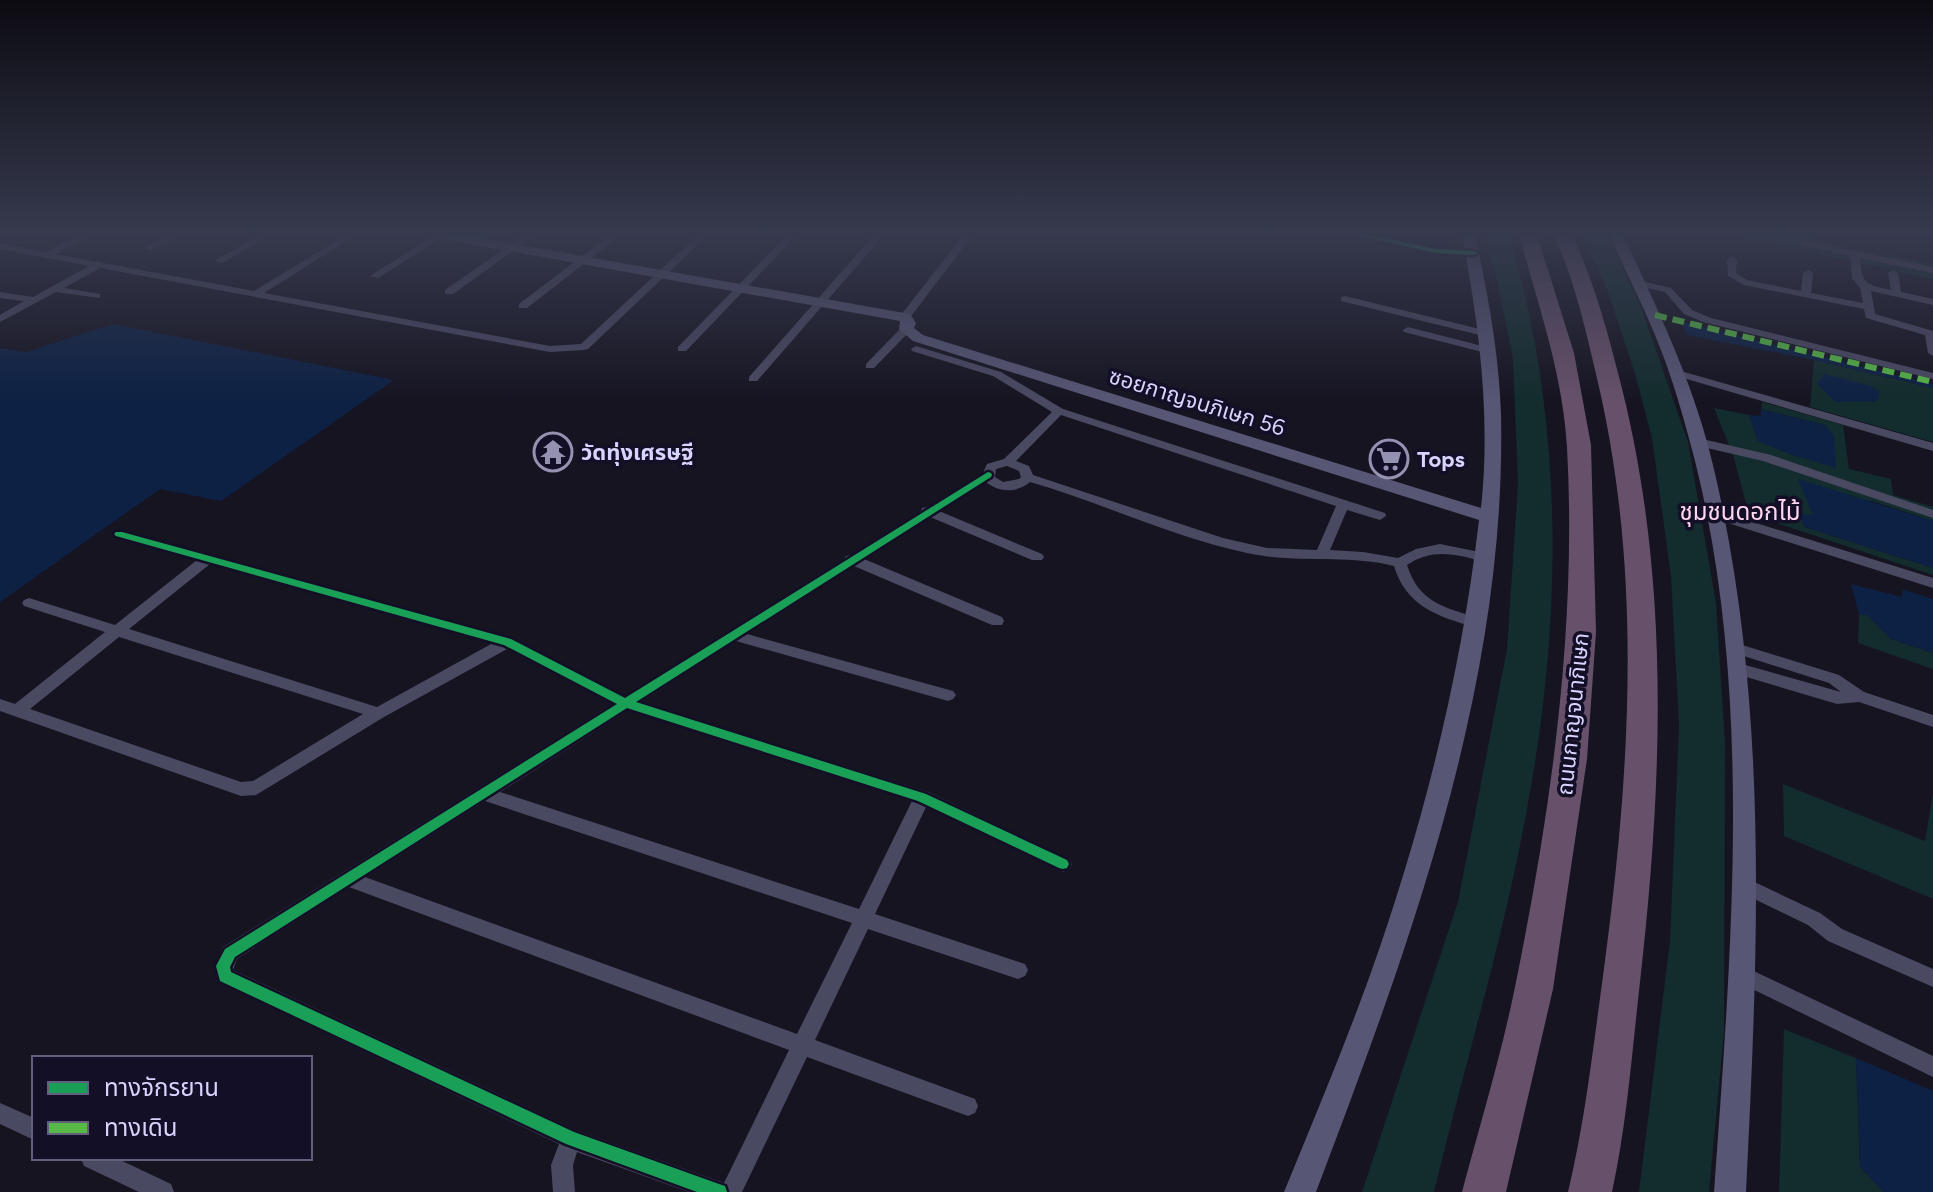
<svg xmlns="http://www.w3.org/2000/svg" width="1933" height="1192" viewBox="0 0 1933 1192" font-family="Figtree,'Noto Sans Thai',sans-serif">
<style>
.green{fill:#132c2d}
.water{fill:#0d2144}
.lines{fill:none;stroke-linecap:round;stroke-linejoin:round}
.street{fill:#4a4962;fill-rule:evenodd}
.secondary{fill:#575674;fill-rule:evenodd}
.highway{fill:#67516a;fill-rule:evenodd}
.quiet{stroke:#58b947;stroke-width:6;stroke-dasharray:12 6;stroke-linecap:butt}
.cycleway-casing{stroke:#130f26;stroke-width:5}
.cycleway{fill:#1a9f57;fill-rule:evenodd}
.labels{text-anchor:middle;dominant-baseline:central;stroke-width:7;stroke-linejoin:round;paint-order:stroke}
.street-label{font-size:22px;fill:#d9d4ff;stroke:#130f26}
.poi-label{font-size:22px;font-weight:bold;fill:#d9d4ff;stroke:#130f26;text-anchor:start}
.neighbourhood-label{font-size:24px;fill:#ffd6f0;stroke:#130f26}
</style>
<rect width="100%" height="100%" fill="#161421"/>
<g class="green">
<path d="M1484,235h25c54,180 54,373 21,557 -23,135 -64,267 -96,400h-72l96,-290 49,-253 11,-165 -5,-125 -16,-79z"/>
<polygon points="1582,235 1607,235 1641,307 1688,442 1716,603 1725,743 1724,1032 1709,1192 1639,1192 1670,941 1679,724 1671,576 1652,438 1634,370 1607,289"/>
<polygon points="1728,235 1791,235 1933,264 1933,279"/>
<polygon points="1814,360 1933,388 1933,442 1810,407"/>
<polygon points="1762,402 1843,425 1849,469 1891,479 1893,495 1933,507 1933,521 1872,501 1807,499 1814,516 1798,514 1805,527 1933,568 1933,575 1749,514 1733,455 1714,408 1749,415 1758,441 1825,425 1761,409"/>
<polygon points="1859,615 1867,615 1891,639 1933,653 1933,669 1858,643"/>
<polygon points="1783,784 1925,841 1933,794 1933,899 1784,836"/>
<polygon points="1784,1029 1856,1058 1860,1167 1884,1192 1779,1192"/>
</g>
<g class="water">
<polygon points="1682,322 1933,384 1933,388 1814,360 1687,335"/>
<polygon points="113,324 394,380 221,501 160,489 0,602 0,348 26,352"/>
<polygon points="1824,374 1871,386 1880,392 1877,401 1836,402 1817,384"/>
<polygon points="1761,409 1825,425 1834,435 1836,468 1792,455 1758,441 1749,415 1761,416"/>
<polygon points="1798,479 1933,521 1933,568 1805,527 1797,514 1813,515"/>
<polygon points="1851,584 1902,597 1902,589 1933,599 1933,653 1891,639 1867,615 1859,615"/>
<polygon points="1856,1058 1933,1091 1933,1192 1884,1192 1860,1167"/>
</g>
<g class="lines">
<g class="street">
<polygon points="79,235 91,235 55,254 254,291 346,235 356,235 264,293 550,346 581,344 698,235 708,235 588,349 584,350 550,352 100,268 64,288 100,294 100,298 56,292 0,322 0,315 24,301 0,298 0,292 33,297 89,266 0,249 0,243 45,252"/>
<polygon points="167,235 179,235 151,250 143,248"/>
<polygon points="260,235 271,235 222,263 214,261"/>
<polygon points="435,235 446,235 378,278 370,276"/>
<polygon points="524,235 535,235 453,294 445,294 445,290"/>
<polygon points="610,235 621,235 527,308 519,308 519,304"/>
<polygon points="787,235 797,235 686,351 678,351 678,347"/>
<polygon points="874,235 884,235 757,381 749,381 749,377"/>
<polygon points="963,235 971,237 909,319 901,319 901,315"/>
<path d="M1758,235h18l157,32v6l-73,-15c2,27 5,26 31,32l-3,-17 5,-3 5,3 3,19 32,7v6l-62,-14 4,23 58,17v25l-5,-3 -3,-18 -59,-17 -2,-9 -120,-24 -16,-9 -1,-17 5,-3 5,3 -1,14 11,7 54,11 2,-18 5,-3 5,3 -2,20 52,10 -3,-15 -8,-10 -2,-22z"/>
<polygon points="1641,281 1671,288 1692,310 1711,318 1933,373 1933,379 1703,322 1684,314 1665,292 1638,286 1636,284"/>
<polygon points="1345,296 1492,332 1493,334 1488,337 1341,301 1341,297"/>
<polygon points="906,326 910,327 910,331 874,368 866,368 866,364 902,327"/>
<polygon points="1408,327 1494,349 1495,351 1490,354 1404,332 1403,330"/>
<path d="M916,346l85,26 62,37 322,104 1,3 -6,4 -33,-10 -17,40 33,2 35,6 18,-9 24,-5 49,10 2,3 -7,5c-28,-8 -51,-14 -77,3 12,38 38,43 73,53l2,4 -2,4 -5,1c-37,-10 -69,-21 -81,-61 -48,-12 -98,-2 -147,-13 -75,-16 -144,-50 -217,-71 -13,11 -31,11 -44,0l-47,29 103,43 2,3 -2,3h-10l-102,-43 -66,42 138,58 2,4 -2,4h-10l-138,-59 -107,68 206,57 3,4 -3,4 -5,2 -212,-60 -96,61 288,90 141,67 3,5 -3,5 -6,3 -6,-3 -131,-62 -51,107 150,50 3,6 -3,6 -7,3 -150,-50 -53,111 160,59 3,7 -3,7 -7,3 -161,-59 -65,135h-53l-112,-40 -4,13 2,27h-22l-2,-27 8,-21 -341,-162 -4,-16 9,-19 390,-243 -106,-55 -123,68 -128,78 -15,1 -241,-85v-12l15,5 90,-72 -81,-26 -2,-3 2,-3 5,-2 86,27 82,-65 -83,-23 -2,-3 2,-3 5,-1 393,108 113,58 219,-137 2,-3 6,-1 69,-44 1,-3 6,-1 55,-34 4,-9 17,-5 48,-47 -59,-36 -81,-25 -1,-2zM1061,415l275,91 -19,44 -50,-2 -44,-10 -190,-63 -4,-9 -13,-5zM1007,466l12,5 2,6 -2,2 -16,3 -8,-5 1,-8zM210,564l283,79 -116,64 -248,-78zM119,637l244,77 -110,67 -12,1 -211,-73zM628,710l284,91 -53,108 -359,-117zM485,801l367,122 -55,111 -432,-157zM349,887l440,163 -65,133 -149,-53 -342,-160 4,-11z"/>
<polygon points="1677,370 1933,443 1933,451 1673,375 1673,371"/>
<polygon points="1698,438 1771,455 1933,510 1933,518 1763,461 1694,445 1694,439"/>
<polygon points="1714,510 1933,578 1933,588 1709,517 1708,514"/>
<polygon points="1736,643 1839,675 1864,692 1933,715 1933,727 1859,702 1837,704 1733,673 1731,669 1733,665 1738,663 1841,692 1829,683 1731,652 1729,648 1731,644"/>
<polygon points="1746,878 1820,913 1842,929 1933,969 1933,987 1828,941 1808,925 1740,892 1737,886 1740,880"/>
<polygon points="1743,966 1933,1056 1933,1077 1736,981 1733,975 1736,969"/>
<polygon points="0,1103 34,1118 34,1140 0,1124"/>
<polygon points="81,1158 116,1158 171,1184 174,1192 139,1192 84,1166"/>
</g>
<g class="secondary">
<path d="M435,235h28l447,79 6,9 -2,5 9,7 558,173c10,-92 -2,-183 -19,-273h13c13,59 24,119 26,179 6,270 -91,530 -185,778h-32c29,-71 59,-142 85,-214 53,-148 92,-302 110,-458l-566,-179 -14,-12 1,-8 -458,-82z"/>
<path d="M1610,235h13c35,75 71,149 90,230 57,239 45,484 33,727h-32c17,-239 40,-496 -19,-731 -10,-38 -21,-79 -36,-116 -14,-37 -34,-73 -49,-110z"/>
</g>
<g class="highway">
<path d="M1519,235h18l37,118 17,92 5,187 -9,127 -34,230 -47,203h-44c18,-68 39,-136 53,-205 36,-177 62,-358 52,-540 -4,-72 -29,-143 -48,-212z"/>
<path d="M1554,235h18c21,44 34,91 46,138 53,200 45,405 22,609 -8,70 -13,141 -28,210h-44c17,-71 25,-143 35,-216 27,-200 41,-403 -7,-602 -11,-47 -22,-95 -42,-139z"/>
</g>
<polyline class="quiet" points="1655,315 1933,382"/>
<defs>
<g id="cycleway">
<polygon points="1360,235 1371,235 1436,249 1474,251 1477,253 1474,255 1436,253 1363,237"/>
<polygon points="988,472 991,473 992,475 991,477 636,702 926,794 1067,860 1069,864 1067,868 1063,869 1059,868 918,801 627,708 235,957 230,967 231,972 574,1132 719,1184 725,1186 727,1192 697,1192 566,1144 220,981 216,966 225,949 617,704 504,645 116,536 114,534 116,532 122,532 511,639 625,698"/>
</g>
</defs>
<use href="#cycleway" class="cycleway-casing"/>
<use href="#cycleway" class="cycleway"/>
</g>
<linearGradient id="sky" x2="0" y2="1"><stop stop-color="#0c0b12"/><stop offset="0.58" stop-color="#363a4e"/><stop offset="1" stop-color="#363a4e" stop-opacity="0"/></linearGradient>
<rect width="1933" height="402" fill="url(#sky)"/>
<defs>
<symbol id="temple-ring" viewBox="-11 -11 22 22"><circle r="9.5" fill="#130f26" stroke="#9591b1" stroke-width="1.5"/><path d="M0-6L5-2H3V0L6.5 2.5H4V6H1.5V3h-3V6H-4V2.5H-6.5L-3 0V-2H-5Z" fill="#9591b1"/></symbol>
<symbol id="supermarket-ring" viewBox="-11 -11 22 22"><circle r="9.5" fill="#130f26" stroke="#9591b1" stroke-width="1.5"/><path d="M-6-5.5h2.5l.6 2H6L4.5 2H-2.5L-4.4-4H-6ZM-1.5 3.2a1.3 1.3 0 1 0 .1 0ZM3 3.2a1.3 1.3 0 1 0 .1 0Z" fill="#9591b1"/></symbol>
</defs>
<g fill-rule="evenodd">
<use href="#temple-ring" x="531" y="430" width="44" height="44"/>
<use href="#supermarket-ring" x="1367" y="437" width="44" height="44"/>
</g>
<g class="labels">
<g class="street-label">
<text transform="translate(1197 402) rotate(17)">ซอยกาญจนภิเษก 56</text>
<text transform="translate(1573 714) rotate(-84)">ถนนกาญจนาภิเษก</text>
</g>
<g class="poi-label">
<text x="581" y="452">วัดทุ่งเศรษฐี</text>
<text x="1417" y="459">Tops</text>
</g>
<g class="neighbourhood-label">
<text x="1740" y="511">ชุมชนดอกไม้</text>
</g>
</g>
<rect x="32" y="1056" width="280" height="104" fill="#130f26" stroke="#625e7d" stroke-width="2"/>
<rect x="48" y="1082" width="40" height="12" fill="#1a9f57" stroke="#625e7d" stroke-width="2"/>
<text x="104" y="1096" font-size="24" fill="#d9d4ff">ทางจักรยาน</text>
<rect x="48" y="1122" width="40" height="12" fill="#58b947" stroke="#625e7d" stroke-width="2"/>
<text x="104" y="1136" font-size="24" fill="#d9d4ff">ทางเดิน</text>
</svg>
